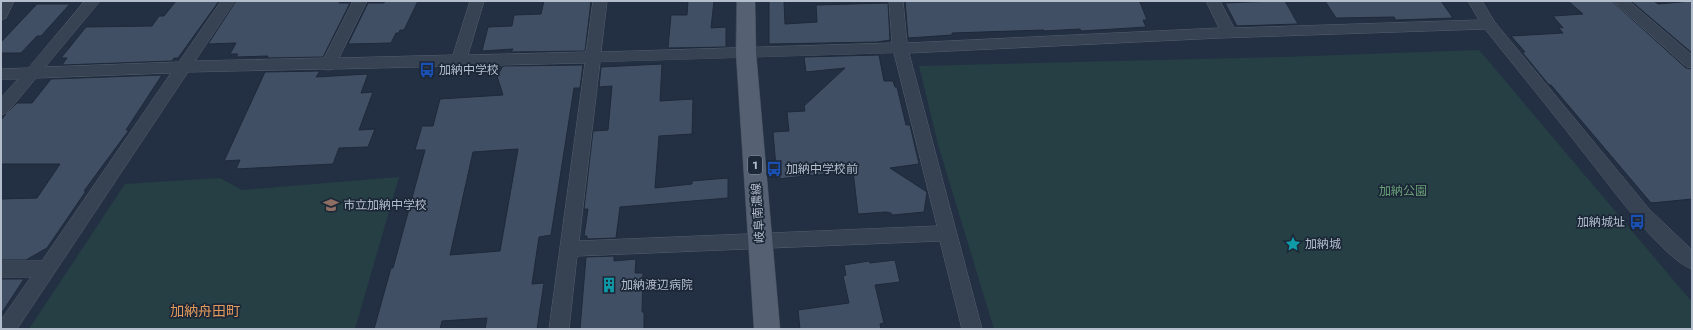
<svg xmlns="http://www.w3.org/2000/svg" width="1693" height="330" viewBox="0 0 1693 330" font-family="Jost,'Noto Sans JP',sans-serif">
<style>
.green{fill:#253f44}
.building{fill:#414f65;stroke:#1e2939;fill-rule:evenodd}
.lines{fill:none;stroke-linecap:round;stroke-linejoin:round}
.street-casing{stroke:#55606f;stroke-width:1}
.primary-casing{stroke:#414b5b;stroke-width:1}
.street{fill:#374252;fill-rule:evenodd}
.primary{fill:#556172;fill-rule:evenodd}
.labels{text-anchor:middle;dominant-baseline:central;stroke-width:3.5;stroke-linejoin:round;paint-order:stroke}
.shield{fill:#1c2737;stroke:#86909f;stroke-width:1}
.shield-label{font-size:11px;font-weight:bold;fill:#b4bdcc}
.poi-label{font-size:12px;fill:#b4bdcc;stroke:#1c2737;text-anchor:start}
.park-label{font-size:12px;fill:#69a077;stroke:#1c2737}
.street-label{font-size:12px;fill:#b4bdcc;stroke:#1c2737}
.quarter-label{font-size:14px;fill:#e0995c;stroke:#1c2737}
</style>
<rect width="100%" height="100%" fill="#233043"/>
<g class="green">
<polygon points="1479,50 1692,302 1692,329 994,329 939,148 919,66 1283,57"/>
<polygon points="399,177 355,329 29,329 125,184 220,178 242,190"/>
</g>
<g class="building">
<polygon points="176,1 219,1 178,58 174,58 172,61 62,65 67,58 61,58 86,27 152,26 159,16 164,16"/>
<polygon points="236,1 340,1 339,3 350,3 323,57 267,58 268,56 236,57 238,54 230,54 236,43 208,44"/>
<polygon points="385,1 418,1 404,30 400,30 399,33 396,33 391,43 348,44 368,3 384,3"/>
<polygon points="544,1 591,1 585,51 511,52 513,49 482,51 488,27 512,26 514,15 541,14"/>
<polygon points="688,1 714,1 711,28 726,27 726,47 668,48 671,15 687,15"/>
<polygon points="769,1 784,1 785,24 817,22 816,5 888,3 890,40 877,42 769,44"/>
<polygon points="905,1 1137,1 1140,2 1147,20 1143,20 1146,27 1081,31 1080,29 1044,31 1044,30 952,33 952,35 908,38"/>
<polygon points="1275,1 1285,1 1298,24 1237,26 1225,3"/>
<polygon points="1325,1 1441,1 1453,18 1396,20 1394,17 1336,18"/>
<polygon points="1568,1 1612,1 1686,68 1692,69 1692,199 1651,203 1551,85 1549,85 1522,52 1525,52 1511,36 1563,33 1558,27 1563,28 1553,16 1583,14"/>
<polygon points="1631,1 1654,1 1658,4 1692,1 1692,53"/>
<polygon points="37,4 70,4 41,36 37,36 21,53 1,53 1,42"/>
<polygon points="879,55 884,81 893,81 895,87 897,87 906,125 910,125 919,164 890,168 927,192 924,212 892,215 891,213 886,212 858,214 853,171 777,179 773,132 789,131 787,112 805,111 804,106 845,68 806,72 804,57"/>
<polygon points="662,64 660,101 693,99 692,134 659,136 655,188 692,184 692,181 728,178 728,198 620,207 616,238 587,239 587,236 584,236 588,209 584,209 593,131 608,130 612,86 599,87 601,67"/>
<path d="M583,65l-3,23h-6l-23,147 -12,2 -7,47 12,-1 -7,46h-52l2,-11 -45,3 -2,8h-66l17,-61h2l32,-118h-10l7,-24h11l7,-27 63,-4 -6,-19 6,-10zM518,149l-18,102 -50,4 23,-103z"/>
<polygon points="320,71 316,77 368,74 361,93 373,92 359,130 375,129 368,147 339,148 333,164 236,169 240,160 224,161 265,72"/>
<polygon points="162,75 126,130 129,130 84,191 86,191 47,248 26,260 1,260 1,199 37,198 60,164 1,164 1,120 5,115 17,103 32,103 51,79"/>
<polygon points="614,256 614,261 636,259 635,273 643,273 642,312 644,312 644,329 580,329 586,257"/>
<polygon points="895,260 900,282 875,285 884,323 880,324 881,329 800,329 798,310 849,303 843,276 846,275 844,265 869,261 870,263"/>
<polygon points="1,279 24,279 1,314"/>
</g>
<g class="lines">
<defs>
<g id="street">
<polygon points="1,1 14,1 6,18 1,20"/>
<path d="M85,1h15l-55,66 134,-5 42,-61h14l-40,60 129,-3 29,-57h14l-28,57 114,-3 17,-54h14l-16,54 118,-3 7,-51h14l-6,51 291,-9 -3,-42h14l4,42 312,-15 -13,-27h14l14,27 245,-8 -11,-19h14l12,20 155,188 43,41v19c-29,-10 -81,-82 -101,-107 -35,-45 -71,-89 -106,-133l-265,9 -311,15 73,276h-20l-22,-88 -363,15 -8,73h-20l36,-266 -252,6 -5,1 -5,-1 -135,3 -171,257h-16v-9l30,-43h-30v-16h41l129,-188 -135,5 -29,35 -6,2v-17l17,-19h-17v-10l27,-1zM894,53l43,173 -358,15 21,-179z"/>
<polygon points="1613,1 1629,1 1692,55 1692,68 1687,67"/>
</g>
<polygon id="primary" points="737,1 755,1 756,53 780,329 754,329 736,53"/>
</defs>
<use href="#street" class="street-casing"/>
<use href="#primary" class="primary-casing"/>
<use href="#street" class="street"/>
<use href="#primary" class="primary"/>
</g>
<defs>
<symbol id="bus-bare" viewBox="-9 -9 18 18"><path d="M-5-6H5V4H4V6H2V4H-2V6H-4V4H-5ZM-3.5-4V0h7V-4ZM-3.5 1.2v1.5H-2V1.2ZM2 1.2v1.5H3.5V1.2Z" fill="#1a4fb4" stroke="#1c2737" stroke-width="2.5" paint-order="stroke"/></symbol>
<symbol id="school-bare" viewBox="-9 -9 18 18"><path d="M0-5L7-2L0 1L-7-2ZM-4 1L0 2.5L4 1V4Q0 6-4 4Z" fill="#8d6e63" stroke="#1c2737" stroke-width="2.5" paint-order="stroke"/></symbol>
<symbol id="sight-bare" viewBox="-9 -9 18 18"><path d="M0-6L1.8-2.2L6-1.7L2.9 1.2L3.7 5.4L0 3.3L-3.7 5.4L-2.9 1.2L-6-1.7L-1.8-2.2Z" fill="#0f9aa8" stroke="#1c2737" stroke-width="2.5" paint-order="stroke"/></symbol>
<symbol id="building-bare" viewBox="-9 -9 18 18"><path d="M-4-6H4V6H1V3H-1V6H-4ZM-2.5-4.3h1.7v1.8h-1.7ZM.8-4.3h1.7v1.8H.8ZM-2.5-1h1.7V.8h-1.7ZM.8-1h1.7V.8H.8Z" fill="#0f9aa8" stroke="#1c2737" stroke-width="2.5" paint-order="stroke"/></symbol>
</defs>
<g fill-rule="evenodd">
<use href="#bus-bare" x="416" y="59" width="22" height="22"/>
<use href="#bus-bare" x="763" y="158" width="22" height="22"/>
<use href="#school-bare" x="320" y="194" width="22" height="22"/>
<use href="#bus-bare" x="1626" y="211" width="22" height="22"/>
<use href="#sight-bare" x="1282" y="233" width="22" height="22"/>
<use href="#building-bare" x="598" y="274" width="22" height="22"/>
</g>
<g class="labels">
<rect class="shield" x="748" y="156" width="14" height="18" rx="3"/>
<g class="shield-label">
<text x="755" y="165">1</text>
</g>
<g class="poi-label">
<text x="439" y="70">加納中学校</text>
<text x="786" y="169">加納中学校前</text>
<text x="343" y="205">市立加納中学校</text>
<text x="1625" y="222" text-anchor="end">加納城址</text>
<text x="1305" y="244">加納城</text>
<text x="621" y="285">加納渡辺病院</text>
</g>
<g class="park-label">
<text x="1403" y="191">加納公園</text>
</g>
<g class="street-label">
<text transform="translate(758 213) rotate(-94)">岐阜南濃線</text>
</g>
<g class="quarter-label">
<text x="205" y="311">加納舟田町</text>
</g>
</g>
<rect width="1693" height="330" fill="none" stroke="#b4bdcc" stroke-width="4"/>
</svg>
